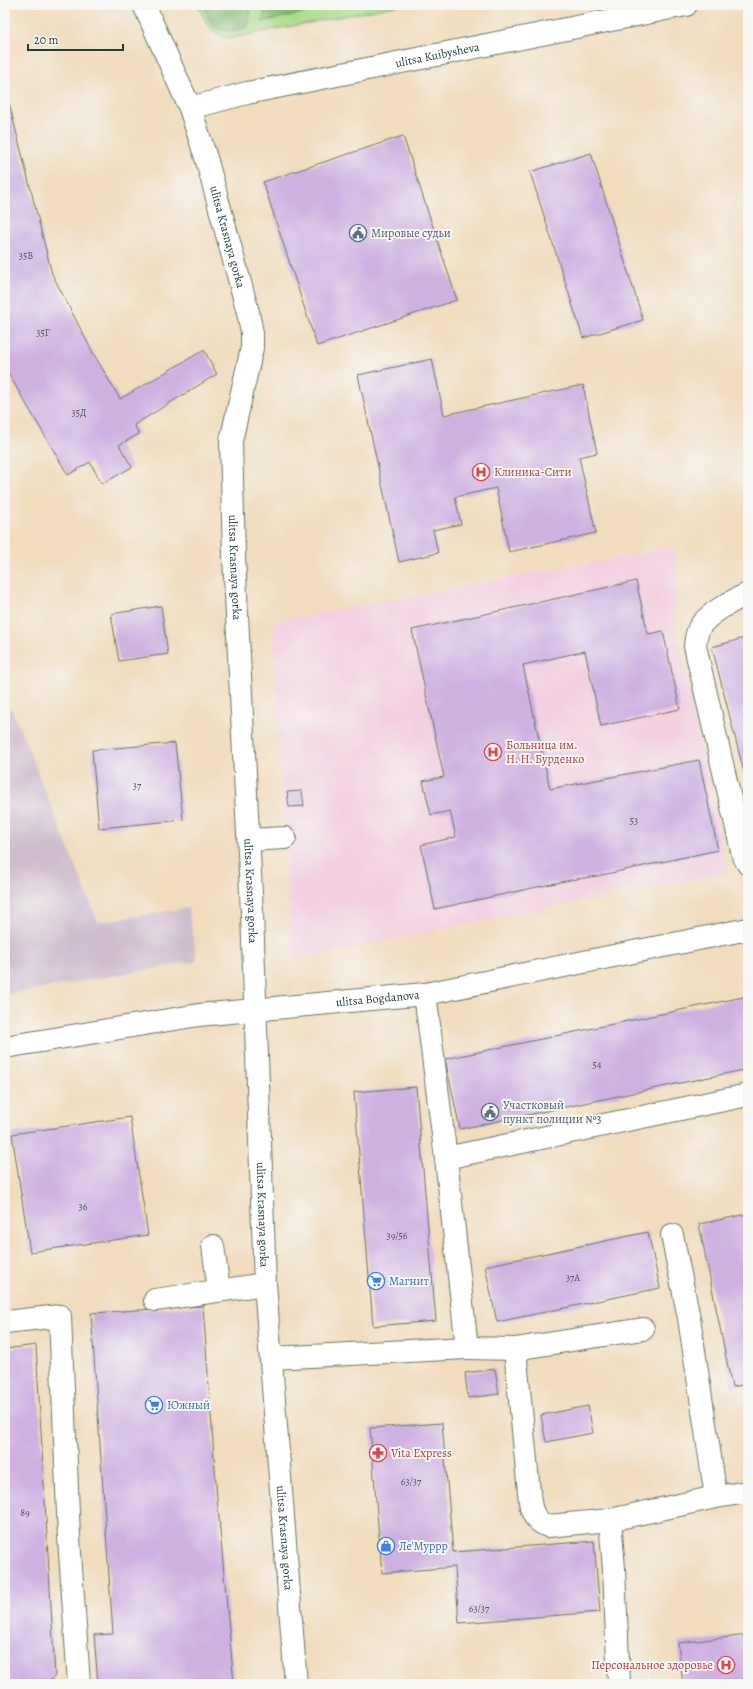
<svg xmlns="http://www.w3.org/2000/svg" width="753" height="1689" viewBox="0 0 753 1689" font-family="Alegreya,serif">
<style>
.built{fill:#f3cfe0}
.industrial{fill:#cfbdcf}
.green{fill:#a7d987;stroke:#638b5e}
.forest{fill:#85b974;stroke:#527b54}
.building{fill:#ceb0e1}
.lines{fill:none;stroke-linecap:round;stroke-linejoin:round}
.minor-casing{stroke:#687564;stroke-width:24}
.major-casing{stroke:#687564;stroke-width:24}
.minor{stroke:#fff;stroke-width:22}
.major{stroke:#fff;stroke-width:22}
.labels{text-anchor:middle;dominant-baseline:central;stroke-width:4;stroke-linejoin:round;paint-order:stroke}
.number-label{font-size:10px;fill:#4b5a5f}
.street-label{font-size:12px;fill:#1f3d34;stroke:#f6f6f2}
.service-label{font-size:12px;fill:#4e5e75;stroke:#f6f6f2;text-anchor:start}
.health-label{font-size:12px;fill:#be3a42;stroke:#f6f6f2;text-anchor:start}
.shop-label{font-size:12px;fill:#366cbe;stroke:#f6f6f2;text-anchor:start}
</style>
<rect width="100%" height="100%" fill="#f6f6f2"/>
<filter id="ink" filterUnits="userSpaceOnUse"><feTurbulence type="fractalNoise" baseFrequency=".025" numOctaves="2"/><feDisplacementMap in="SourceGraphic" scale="8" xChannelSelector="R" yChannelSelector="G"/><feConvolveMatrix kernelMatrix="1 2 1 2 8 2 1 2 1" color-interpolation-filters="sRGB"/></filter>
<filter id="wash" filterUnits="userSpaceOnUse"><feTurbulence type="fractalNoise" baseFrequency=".012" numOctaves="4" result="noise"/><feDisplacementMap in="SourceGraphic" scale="16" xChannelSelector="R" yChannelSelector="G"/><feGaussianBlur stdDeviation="0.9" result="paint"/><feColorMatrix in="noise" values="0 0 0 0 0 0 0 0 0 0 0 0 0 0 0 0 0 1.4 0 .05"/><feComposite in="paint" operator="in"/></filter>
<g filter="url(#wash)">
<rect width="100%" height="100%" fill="#f1dcbd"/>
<polygon class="built" points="675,547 677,572 677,598 675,624 728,872 291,960 273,622"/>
<polygon class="industrial" points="12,709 98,922 188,908 197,961 5,995 5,710"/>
<path class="green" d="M198,5h203l-170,33c-20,-2 -26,-17 -33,-33z"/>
<g class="forest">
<path d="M204,5h48l-4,22c-10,4 -29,7 -36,-4 -4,-5 -6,-12 -8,-18z"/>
<polygon points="266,5 339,5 262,22"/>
</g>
<g id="blocks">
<g class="building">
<polygon points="6,91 52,274 92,351 120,399 204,350 217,374 134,425 139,434 119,445 132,467 102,484 90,462 68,475 5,368"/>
<polygon points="403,136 457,300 317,346 263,182"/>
<polygon points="591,153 643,320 583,338 530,172"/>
<polygon points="432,359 444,415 583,385 597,453 579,457 596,533 509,552 496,488 455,497 461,524 433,530 438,553 399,562 358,375"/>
<polygon points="636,581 648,634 663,631 680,709 601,726 585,651 523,665 550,789 699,760 718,850 597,876 570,880 435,909 421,845 456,837 450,811 431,815 423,781 444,777 412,630"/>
<polygon points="161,606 168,654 119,661 111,614"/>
<polygon points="748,637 748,784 747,784 712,647"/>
<polygon points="175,743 183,820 99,828 92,750"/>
<polygon points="302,791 304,806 289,807 287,792"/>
<polygon points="748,996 748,1069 460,1129 445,1059"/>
<polygon points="416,1087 436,1321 373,1326 354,1092"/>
<polygon points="130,1117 148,1235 30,1252 12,1134"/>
<polygon points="748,1214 748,1384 732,1387 699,1224"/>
<polygon points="648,1232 660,1288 497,1322 485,1266"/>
<polygon points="203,1306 217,1497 234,1684 98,1684 94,1635 113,1634 91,1313"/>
<polygon points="36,1345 55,1676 47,1684 5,1684 5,1349"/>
<polygon points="495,1369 499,1394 468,1398 465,1373"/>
<polygon points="588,1406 593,1433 546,1442 541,1415"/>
<polygon points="442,1423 453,1552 594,1541 600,1612 459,1623 455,1567 382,1573 370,1428"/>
<polygon points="748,1635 748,1684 683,1684 678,1643"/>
</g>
</g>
</g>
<g filter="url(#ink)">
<use href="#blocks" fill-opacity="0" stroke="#687564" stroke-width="1"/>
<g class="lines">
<defs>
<g id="minor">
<path d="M748,594c-15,6 -41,20 -49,34 -3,6 -3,12 -4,18l48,209 5,9"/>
<polyline points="249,840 285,838"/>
<path id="s1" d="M5,1047l194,-32 226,-21 323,-65"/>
<polyline points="446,1158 748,1095"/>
<polyline points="672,1235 689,1318 716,1497"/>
<polyline points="213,1246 219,1290"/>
<polyline points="155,1300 265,1284"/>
<polyline points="5,1322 60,1316 69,1538 79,1684"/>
<polyline points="467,1348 515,1349 643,1329"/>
<path d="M515,1349l15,153c2,12 6,20 18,24l62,-6 4,49 5,115"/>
<polyline points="271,1358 467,1348 446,1158 425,994"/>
<polyline points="610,1520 716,1497 748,1492"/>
</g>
<g id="major">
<path id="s2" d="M144,5l46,103 17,53 41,151 4,21v15l-21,93 3,115 18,357 13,371 31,400"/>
<path id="s3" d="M190,108l57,-15 439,-88"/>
</g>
</defs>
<use href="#minor" class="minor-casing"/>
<use href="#major" class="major-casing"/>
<use href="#minor" class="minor"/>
<use href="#major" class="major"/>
</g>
</g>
<defs>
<symbol id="civic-ring" viewBox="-11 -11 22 22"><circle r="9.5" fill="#f6f6f2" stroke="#5c6f8a" stroke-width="1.5"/><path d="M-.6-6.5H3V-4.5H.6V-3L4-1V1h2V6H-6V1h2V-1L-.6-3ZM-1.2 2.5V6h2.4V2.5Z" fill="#5c6f8a"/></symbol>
<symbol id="hospital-ring" viewBox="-11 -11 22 22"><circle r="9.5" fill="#f6f6f2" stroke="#e0444e" stroke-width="1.5"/><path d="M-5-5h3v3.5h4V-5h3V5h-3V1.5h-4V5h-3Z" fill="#e0444e"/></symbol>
<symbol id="supermarket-ring" viewBox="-11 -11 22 22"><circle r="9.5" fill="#f6f6f2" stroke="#3f7fe0" stroke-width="1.5"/><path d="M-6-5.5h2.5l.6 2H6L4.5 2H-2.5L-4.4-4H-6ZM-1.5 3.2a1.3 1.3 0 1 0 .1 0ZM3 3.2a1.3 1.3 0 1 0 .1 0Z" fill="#3f7fe0"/></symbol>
<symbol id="pharmacy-ring" viewBox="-11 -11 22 22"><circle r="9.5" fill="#f6f6f2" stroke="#e0444e" stroke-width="1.5"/><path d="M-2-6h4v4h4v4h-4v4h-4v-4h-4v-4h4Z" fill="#e0444e"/></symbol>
<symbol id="shop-ring" viewBox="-11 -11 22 22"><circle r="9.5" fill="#f6f6f2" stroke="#3f7fe0" stroke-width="1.5"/><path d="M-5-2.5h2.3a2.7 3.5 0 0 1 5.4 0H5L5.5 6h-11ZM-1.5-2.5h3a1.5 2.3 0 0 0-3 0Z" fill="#3f7fe0"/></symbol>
</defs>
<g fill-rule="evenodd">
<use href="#civic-ring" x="348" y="223" width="20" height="20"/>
<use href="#hospital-ring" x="471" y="462" width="20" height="20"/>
<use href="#hospital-ring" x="483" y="742" width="20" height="20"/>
<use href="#civic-ring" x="480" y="1102" width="20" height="20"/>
<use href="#supermarket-ring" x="366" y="1271" width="20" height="20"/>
<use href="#supermarket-ring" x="144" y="1395" width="20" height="20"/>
<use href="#pharmacy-ring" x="368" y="1443" width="20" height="20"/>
<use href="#shop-ring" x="376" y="1536" width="20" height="20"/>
<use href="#hospital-ring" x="716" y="1655" width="20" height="20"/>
</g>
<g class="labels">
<g class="number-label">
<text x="26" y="255">35В</text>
<text x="43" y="332">35Г</text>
<text x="79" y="412">35Д</text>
<text x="137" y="785">37</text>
<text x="634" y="820">53</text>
<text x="597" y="1064">54</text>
<text x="83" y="1206">36</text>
<text x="397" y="1235">39/56</text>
<text x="573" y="1277">37А</text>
<text x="411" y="1481">63/37</text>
<text x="25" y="1512">89</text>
<text x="479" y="1608">63/37</text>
</g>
<g class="street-label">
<text stroke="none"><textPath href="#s3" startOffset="253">ulitsa Kuibysheva</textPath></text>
<text stroke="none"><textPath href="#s2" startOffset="247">ulitsa Krasnaya gorka</textPath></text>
<text stroke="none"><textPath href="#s2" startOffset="583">ulitsa Krasnaya gorka</textPath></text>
<text stroke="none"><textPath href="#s2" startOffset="907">ulitsa Krasnaya gorka</textPath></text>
<text stroke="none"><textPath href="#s1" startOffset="376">ulitsa Bogdanova</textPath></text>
<text stroke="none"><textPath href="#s2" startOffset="1231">ulitsa Krasnaya gorka</textPath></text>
<text stroke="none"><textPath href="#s2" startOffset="1555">ulitsa Krasnaya gorka</textPath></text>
</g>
<g class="service-label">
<text x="371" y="233">Мировые судьи</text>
<text x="503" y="1105">Участковый<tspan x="503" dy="14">пункт полиции №3</tspan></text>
</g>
<g class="health-label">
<text x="494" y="472">Клиника-Сити</text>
<text x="506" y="745">Больница им.<tspan x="506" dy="14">Н. Н. Бурденко</tspan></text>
<text x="391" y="1453">Vita Express</text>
<text x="713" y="1665" text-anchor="end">Персональное здоровье</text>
</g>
<g class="shop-label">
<text x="389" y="1281">Магнит</text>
<text x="167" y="1405">Южный</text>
<text x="399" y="1546">Ле'Муррр</text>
</g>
</g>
<rect width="753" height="1689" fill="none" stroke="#f6f6f2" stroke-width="20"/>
<path d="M28 44v6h95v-6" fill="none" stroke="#1f3d34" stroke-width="2"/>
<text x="34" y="44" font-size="12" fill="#1f3d34" stroke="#f6f6f2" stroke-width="3" paint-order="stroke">20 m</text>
</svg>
